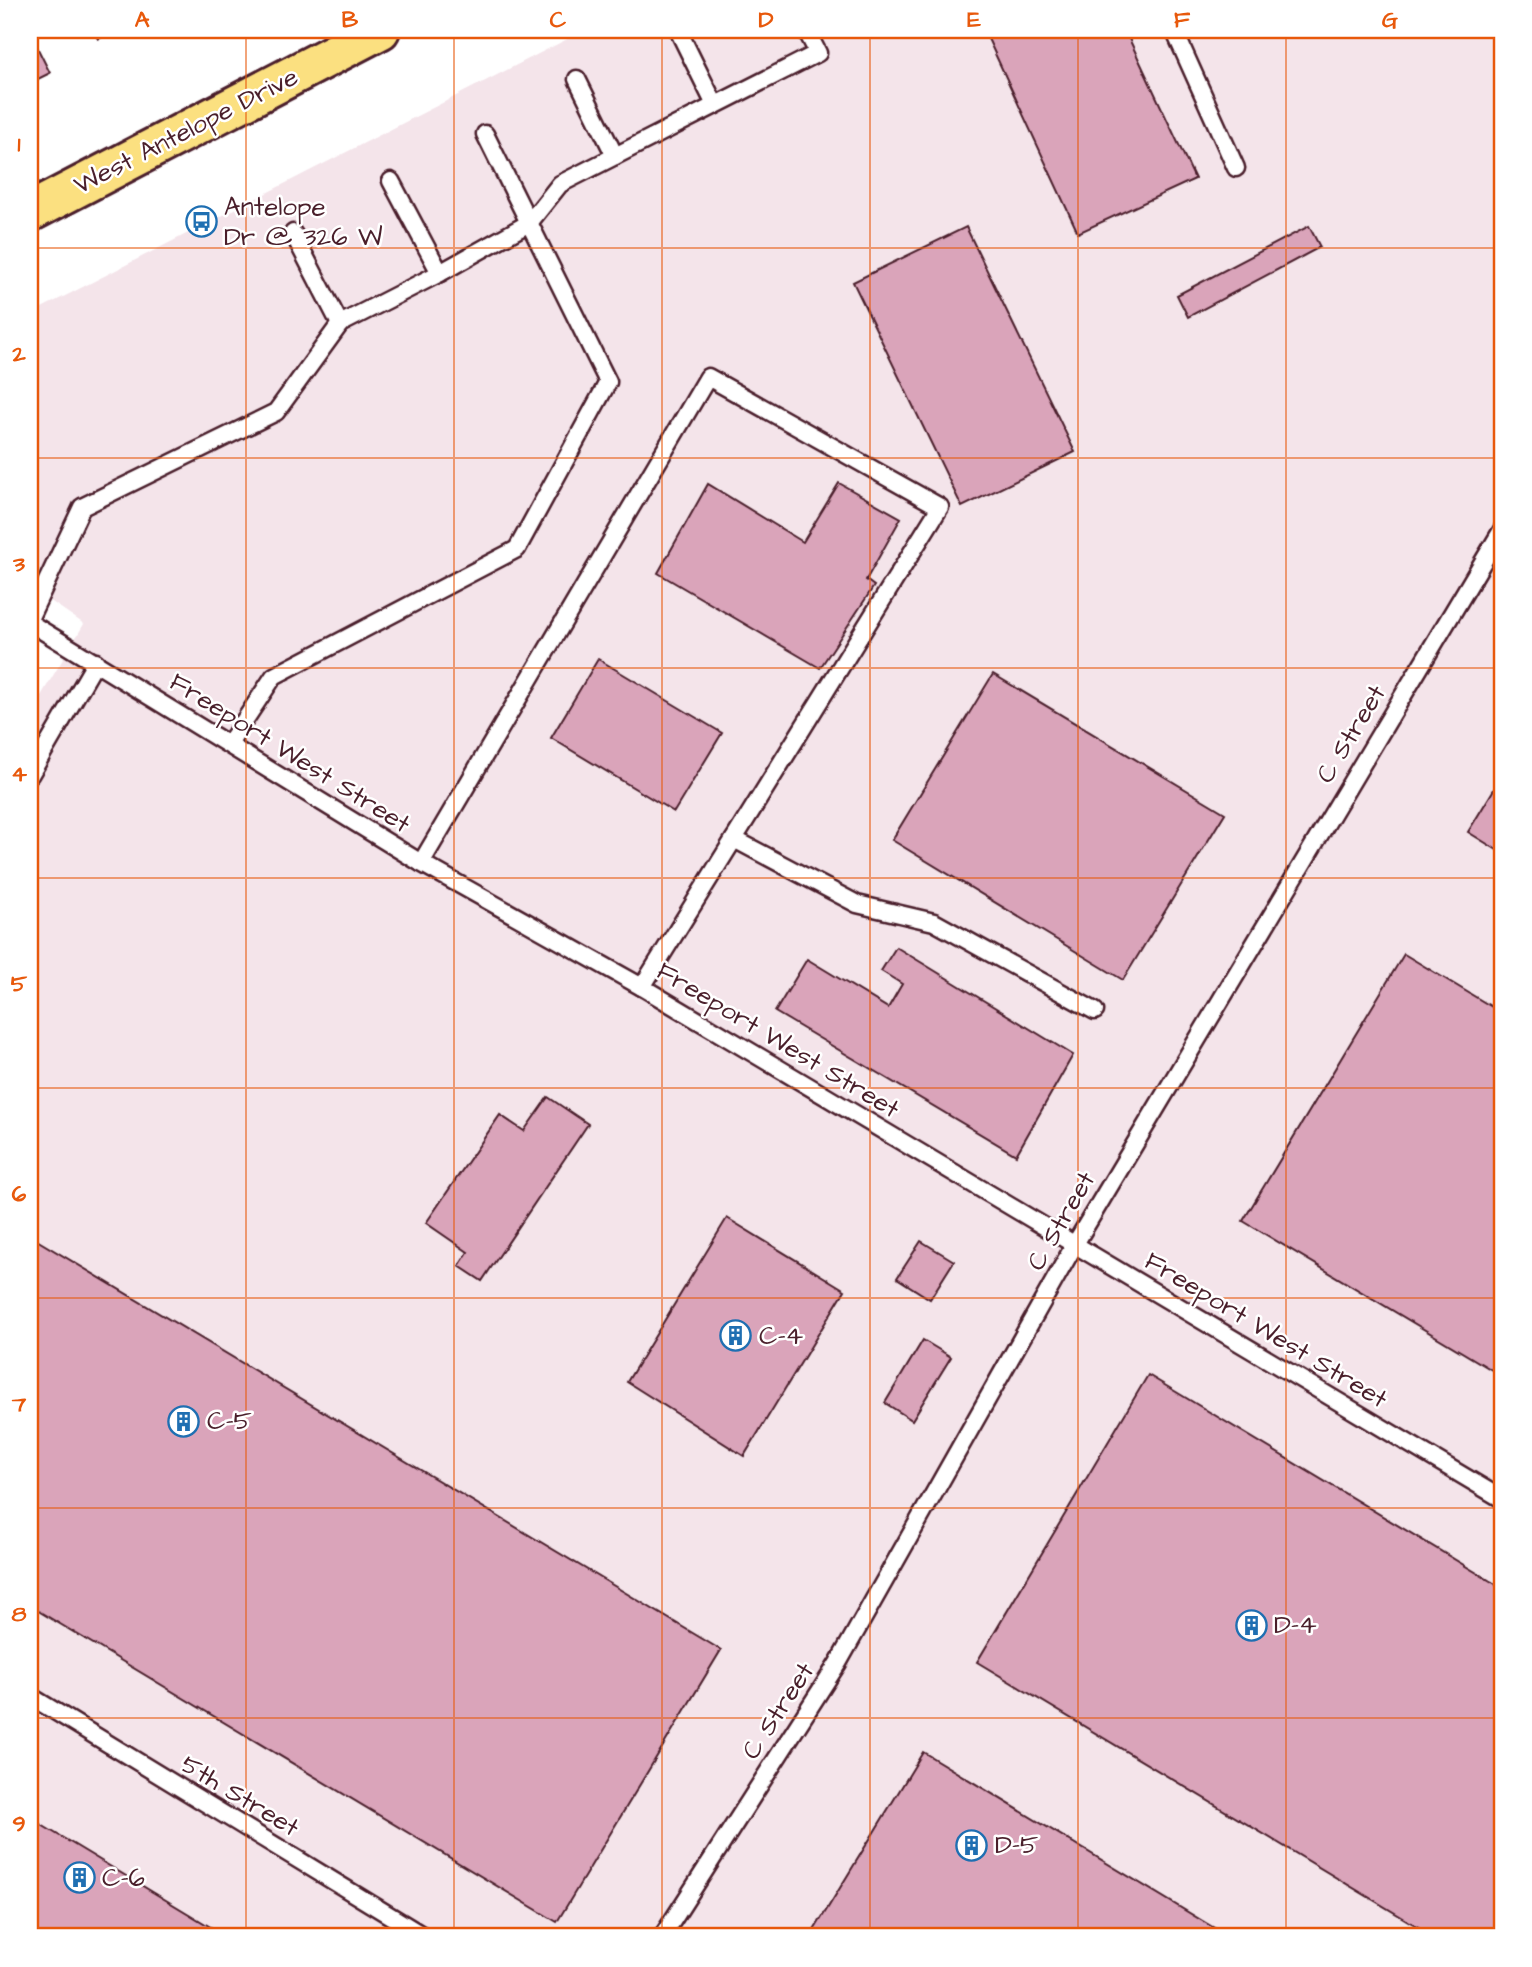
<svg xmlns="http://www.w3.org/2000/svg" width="1532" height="1967" viewBox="0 0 1532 1967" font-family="'Architects Daughter',sans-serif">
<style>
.built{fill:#f4e4ea}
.building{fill:#daa4ba;stroke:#4a1f2b;stroke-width:2}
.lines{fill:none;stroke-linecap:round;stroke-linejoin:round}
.service-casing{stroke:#4a1f2b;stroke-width:21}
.primary-casing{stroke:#4a1f2b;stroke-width:44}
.service{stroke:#fff;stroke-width:16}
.primary{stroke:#fbe080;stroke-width:38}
.grid{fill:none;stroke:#e8590c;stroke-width:2;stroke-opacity:0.55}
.labels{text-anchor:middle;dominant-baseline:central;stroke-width:5;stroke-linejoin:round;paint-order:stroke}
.street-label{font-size:26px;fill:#4a1f2b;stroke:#fff}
.poi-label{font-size:26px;fill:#4a1f2b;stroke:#fff;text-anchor:start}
.neatline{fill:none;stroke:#e8590c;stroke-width:2.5}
.grid-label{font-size:23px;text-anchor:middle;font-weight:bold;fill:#e8590c}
</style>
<rect width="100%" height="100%" fill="#fff"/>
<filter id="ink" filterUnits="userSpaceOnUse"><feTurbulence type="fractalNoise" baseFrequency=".0143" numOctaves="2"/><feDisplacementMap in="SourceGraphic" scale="14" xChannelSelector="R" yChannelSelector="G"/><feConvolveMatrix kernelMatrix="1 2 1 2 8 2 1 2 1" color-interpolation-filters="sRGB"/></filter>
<g filter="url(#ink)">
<polygon class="built" points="585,30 1502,30 1502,1937 30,1937 30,714 84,624 30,587 30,314"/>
<g class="building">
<polygon points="93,30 117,30 98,39"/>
<polygon points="984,30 1125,30 1195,179 1078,233"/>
<polygon points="30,33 50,73 30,83"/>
<polygon points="1309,226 1320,247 1188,317 1177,295"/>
<polygon points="966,227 1075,452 962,507 853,282"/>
<polygon points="839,483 901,518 866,580 874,586 820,668 658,573 708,484 803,542"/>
<polygon points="598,659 722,733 674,812 551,738"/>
<polygon points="993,674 1225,813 1123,980 892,840"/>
<polygon points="1502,776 1502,853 1468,832"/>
<polygon points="896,947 1073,1055 1016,1155 775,1012 807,959 888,1008 902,984 881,971"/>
<polygon points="1404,954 1502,1013 1502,1376 1243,1221"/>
<polygon points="548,1097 588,1124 482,1281 459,1266 468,1252 426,1223 500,1115 524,1131"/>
<polygon points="727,1218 845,1290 744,1456 627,1382"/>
<polygon points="30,1236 721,1650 557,1922 30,1606"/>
<polygon points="921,1241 954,1261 930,1299 897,1278"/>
<polygon points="923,1340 951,1357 912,1420 885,1403"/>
<polygon points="1148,1375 1502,1588 1502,1937 1435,1937 977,1662"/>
<polygon points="923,1752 1229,1937 810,1937"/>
<polygon points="30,1818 227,1937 30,1937"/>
</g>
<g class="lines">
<defs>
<g id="service">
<polyline points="678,30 715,105"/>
<polyline points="1174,30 1236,168"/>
<polyline points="577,79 615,156"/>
<polyline points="391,181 440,273"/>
<polyline points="293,233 340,324"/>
<polyline points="30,617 82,507 276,412 340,324 440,273 529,223 560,184 818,53 806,30"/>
<polyline points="30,623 421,863 642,987 1502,1499"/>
<polyline points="229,744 274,676 517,549 608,382 485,134"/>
<polyline points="30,775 96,662"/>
<polyline points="734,839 857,904 934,922 1095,1011"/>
<polyline points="421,863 708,377 940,507 642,987"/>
<polyline points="30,1696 425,1937"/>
<polyline points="662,1937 838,1663 1075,1244 1502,530"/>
</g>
<polyline id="primary" points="30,212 380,30"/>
</defs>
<use href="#service" class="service-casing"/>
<use href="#primary" class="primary-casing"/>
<use href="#service" class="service"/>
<use href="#primary" class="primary"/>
</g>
</g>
<path class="grid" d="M246,30v1907M454,30v1907M662,30v1907M870,30v1907M1078,30v1907M1286,30v1907M30,248h1472M30,458h1472M30,668h1472M30,878h1472M30,1088h1472M30,1298h1472M30,1508h1472M30,1718h1472"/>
<defs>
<symbol id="bus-ring" viewBox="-11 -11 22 22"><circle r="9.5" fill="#fff" stroke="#1f6fb2" stroke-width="1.5"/><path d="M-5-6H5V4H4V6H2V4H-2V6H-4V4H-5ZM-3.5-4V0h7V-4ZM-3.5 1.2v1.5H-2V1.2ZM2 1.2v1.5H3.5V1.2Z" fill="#1f6fb2"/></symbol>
<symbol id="building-ring" viewBox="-11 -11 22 22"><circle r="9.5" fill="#fff" stroke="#1f6fb2" stroke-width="1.5"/><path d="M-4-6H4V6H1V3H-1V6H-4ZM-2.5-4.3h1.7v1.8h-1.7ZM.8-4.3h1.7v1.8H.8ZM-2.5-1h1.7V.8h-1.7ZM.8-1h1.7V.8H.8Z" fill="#1f6fb2"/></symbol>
</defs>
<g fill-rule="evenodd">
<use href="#bus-ring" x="184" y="204" width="35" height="35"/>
<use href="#building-ring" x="718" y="1318" width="35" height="35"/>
<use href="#building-ring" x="166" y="1404" width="35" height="35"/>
<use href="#building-ring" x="1234" y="1608" width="35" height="35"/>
<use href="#building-ring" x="954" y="1828" width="35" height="35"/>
<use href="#building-ring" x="62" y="1860" width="35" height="35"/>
</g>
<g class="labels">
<g class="street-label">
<text transform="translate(186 131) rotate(-27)">West Antelope Drive</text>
<text transform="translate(1351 734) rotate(-59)">C Street</text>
<text transform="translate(290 753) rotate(32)">Freeport West Street</text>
<text transform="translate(778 1040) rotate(31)">Freeport West Street</text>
<text transform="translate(1061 1221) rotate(-60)">C Street</text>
<text transform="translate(1266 1330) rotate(31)">Freeport West Street</text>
<text transform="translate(778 1711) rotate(-57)">C Street</text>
<text transform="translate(240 1796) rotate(31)">5th Street</text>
</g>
<g class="poi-label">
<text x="224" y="207">Antelope<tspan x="224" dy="30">Dr @ 326 W</tspan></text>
<text x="759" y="1336">C-4</text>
<text x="207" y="1421">C-5</text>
<text x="1274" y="1625">D-4</text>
<text x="995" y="1845">D-5</text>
<text x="102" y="1878">C-6</text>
</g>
</g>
<rect width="1532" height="1967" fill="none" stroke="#fff" stroke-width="77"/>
<rect x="38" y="38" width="1456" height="1890" class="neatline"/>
<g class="grid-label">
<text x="142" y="27">A</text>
<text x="350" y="27">B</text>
<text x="558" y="27">C</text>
<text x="766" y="27">D</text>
<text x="974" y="27">E</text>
<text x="1182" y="27">F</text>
<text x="1390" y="27">G</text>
<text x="19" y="151">1</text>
<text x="19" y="361">2</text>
<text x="19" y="571">3</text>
<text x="19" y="781">4</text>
<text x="19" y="991">5</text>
<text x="19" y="1201">6</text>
<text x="19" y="1411">7</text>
<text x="19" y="1621">8</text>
<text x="19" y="1831">9</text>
</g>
</svg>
